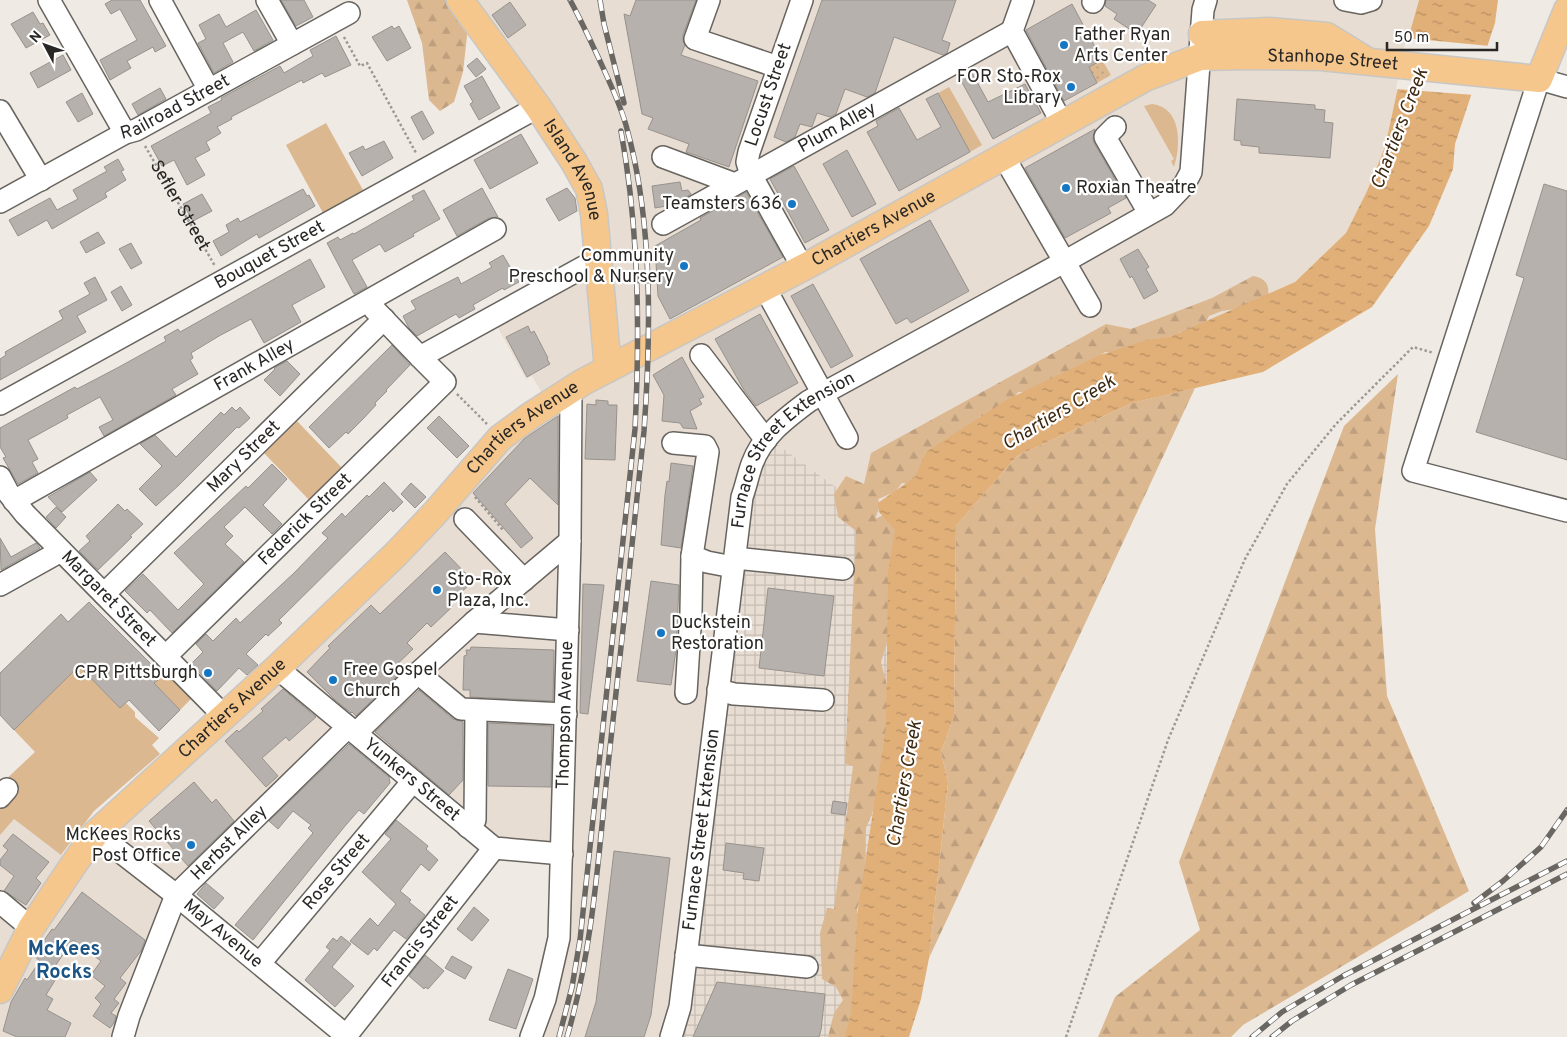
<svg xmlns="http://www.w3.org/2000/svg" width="1567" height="1037" viewBox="0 0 1567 1037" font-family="Overpass,sans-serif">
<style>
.built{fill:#e8ddd2}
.industrial{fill:url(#industrial-grid)}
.grass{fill:#dcb891}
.forest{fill:url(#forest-firs)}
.garden{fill:url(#garden-dots)}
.water{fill:url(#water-ripples)}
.pier{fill:#efeae4}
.building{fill:#b6b1ac;stroke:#97928d}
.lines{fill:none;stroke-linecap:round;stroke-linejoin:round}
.minor-casing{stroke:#68645f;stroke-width:24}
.major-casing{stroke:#c7c7c6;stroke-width:29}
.path{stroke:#9c9894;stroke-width:2.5;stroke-dasharray:2.5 2.5;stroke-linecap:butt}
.minor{stroke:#fff;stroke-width:21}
.major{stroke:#f6c78c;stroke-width:26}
.rail-casing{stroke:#6a6763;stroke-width:5.5}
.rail{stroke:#fff;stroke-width:4;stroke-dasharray:11;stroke-linecap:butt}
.poi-dot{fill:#1577c3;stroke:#fff;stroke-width:2}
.labels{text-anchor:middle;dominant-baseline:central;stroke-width:4.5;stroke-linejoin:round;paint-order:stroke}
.poi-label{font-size:18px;fill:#292725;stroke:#fff;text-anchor:start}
.street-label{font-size:18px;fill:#292725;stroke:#fff}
.water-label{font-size:19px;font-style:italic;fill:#3f2a12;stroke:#fff}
.quarter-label{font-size:20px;font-weight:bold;fill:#1b5485;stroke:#fff}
</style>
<defs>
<pattern id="industrial-grid" width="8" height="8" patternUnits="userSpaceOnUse" patternTransform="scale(1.25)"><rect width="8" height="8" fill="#e8ddd2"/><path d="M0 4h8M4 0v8" fill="none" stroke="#c7beb4"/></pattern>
<pattern id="forest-firs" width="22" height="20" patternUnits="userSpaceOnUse" patternTransform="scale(1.25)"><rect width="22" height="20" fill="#dcb891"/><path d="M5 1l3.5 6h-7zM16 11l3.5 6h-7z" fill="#bd9e7d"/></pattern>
<pattern id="garden-dots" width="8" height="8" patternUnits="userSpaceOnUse" patternTransform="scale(1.25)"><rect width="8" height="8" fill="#dcb891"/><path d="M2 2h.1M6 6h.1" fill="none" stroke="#bd9e7d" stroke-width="1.8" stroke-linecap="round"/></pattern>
<pattern id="water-ripples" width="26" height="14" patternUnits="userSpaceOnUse" patternTransform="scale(1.25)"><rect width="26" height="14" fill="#e1af78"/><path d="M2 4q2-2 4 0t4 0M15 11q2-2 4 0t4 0" fill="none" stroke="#b68e62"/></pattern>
</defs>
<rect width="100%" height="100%" fill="#efeae4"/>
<polygon class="built" points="460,0 1419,0 1410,32 1385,147 1367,191 1346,233 1295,282 1170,337 1147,340 895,530 768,438 671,1037 531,1037 545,999 562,854 494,848 348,727 176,895 123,1037 0,1037 0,808 73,864 548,404 532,376 526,379 492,317 598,259 594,214"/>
<polygon class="industrial" points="767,437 895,530 872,1037 671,1037 738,526"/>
<g class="grass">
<polygon points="949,87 982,145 970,152 938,93"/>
<path d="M1152,104c30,3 29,42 22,63l-3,-6 3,-2 -30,-53z"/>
<polygon points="326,123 363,190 323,213 286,145"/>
<polygon points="297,421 344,470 311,502 264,453"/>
<polygon points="79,666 120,708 126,703 135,712 135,717 159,738 152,745 160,754 94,811 61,855 14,819 0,835 0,798 2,783 35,752 14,730"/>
<polygon points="166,672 192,698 180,710 154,683"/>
</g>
<g class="forest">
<polygon points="407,0 449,0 468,27 463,72 454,102 440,111 429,100 422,43"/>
<path d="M1253,276c13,2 18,10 14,23l-31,10 -14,2 -13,5 -3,6 -21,11 -5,-1 -5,5 -7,4c-11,-4 -15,-2 -22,7l-30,4h-11l-10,8 -57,32h-20c-8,13 -23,23 -39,25l-3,8 -15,9 -3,-2 -6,8 -27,13 1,11 -14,20 -10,-1 -7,9 -17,7 2,7 -5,13 15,-7 7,2 -5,112 -11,36 13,51 -11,34 -5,52 -12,29 -2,58 -7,23 3,17 -9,111h-23l6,-24 9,-13 -7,-13 -14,-8 -2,-46 7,-25 7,1 19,-143 -8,-2 11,-233 -18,-14 -4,-23 12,-18 18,8 7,-31 235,-129 25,5 81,-31z"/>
<polygon points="1398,374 1375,529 1387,696 1469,891 1243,1025 1231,1037 1098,1037 1115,997 1200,930 1179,862 1344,426"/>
<polygon points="1195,388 929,958 948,783 941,752 954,716 956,526 1017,456 1132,403"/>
</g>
<polygon class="garden" points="1102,60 1111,75 1097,83 1089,67"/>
<polygon class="water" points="1419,0 1498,0 1495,23 1455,144 1453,169 1429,226 1372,307 1263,372 1132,403 1017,456 956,526 954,716 941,752 948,783 929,958 921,999 909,1037 845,1037 851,1012 858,909 886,727 888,573 895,530 879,512 878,503 915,477 926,452 1008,399 1100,355 1147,340 1170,337 1295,282 1346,233 1367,191 1385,147 1410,32"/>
<polygon class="pier" points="1406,38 1490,46 1474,95 1396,89"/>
<g class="building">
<polygon points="112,0 140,0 166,46 155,52 153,47 127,61 131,68 110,80 100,60 137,40 120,9 111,14 105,4"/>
<polygon points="281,0 304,0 313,17 296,26"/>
<polygon points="636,0 696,0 683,35 683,41 685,45 681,55 758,81 729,167 686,152 689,144 648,129 653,118 642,114 624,14 630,16"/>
<polygon points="822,0 956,0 942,40 950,43 947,53 943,55 894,37 875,93 867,97 845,89 836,114 830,117 817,113 812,127 800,124 795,137 786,142 774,137"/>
<polygon points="1106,0 1148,0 1156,5 1137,34 1114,19 1117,14 1105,6"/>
<polygon points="510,2 526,25 508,38 492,15"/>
<polygon points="1072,4 1102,60 1089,67 1097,83 1064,101 1026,30"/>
<polygon points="256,10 273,40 254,51 243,32 223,43 233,62 214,73 198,43 206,39 199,25 219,14 226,27"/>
<polygon points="33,12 40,24 43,23 50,35 26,48 11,24"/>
<polygon points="392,26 394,29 399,26 411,48 387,61 372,37"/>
<polygon points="336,36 351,65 325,77 322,73 303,83 302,80 231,117 232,119 217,127 221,133 206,142 210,150 195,158 205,175 187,185 174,160 162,166 151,146 211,113 208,107 222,100 221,98 280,66 284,73 313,56 310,50"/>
<polygon points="63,55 71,70 38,88 30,73"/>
<polygon points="477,58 486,69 476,77 467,66"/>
<polygon points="970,69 988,102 1025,84 1041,113 993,139 958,75"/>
<polygon points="482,76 500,108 479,120 470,104 473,102 464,86"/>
<polygon points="160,88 166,99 138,115 132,104"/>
<polygon points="82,93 93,114 78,122 66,102"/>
<polygon points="938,93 970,152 899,191 867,132 878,126 876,121 899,108 917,140 941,127 926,99"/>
<polygon points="1237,99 1315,105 1315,109 1325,110 1324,122 1333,123 1330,158 1259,153 1259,147 1241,145 1241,141 1234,140"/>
<polygon points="422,111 434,133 423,140 411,117"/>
<polygon points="1095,129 1093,138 1094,143 1126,198 1108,208 1111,213 1065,238 1025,168"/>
<polygon points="521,134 538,163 490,189 474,160"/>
<polygon points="384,141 393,158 362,176 349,153 363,146 365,150"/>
<polygon points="847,150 876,204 852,217 823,164"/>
<polygon points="118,159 124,170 121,171 126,180 105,193 107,197 52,229 47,220 18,236 9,220 50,198 57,210 78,199 73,190 107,171 104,167"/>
<polygon points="794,166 829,230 805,243 770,179"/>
<polygon points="680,182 682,191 688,190 691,194 672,205 655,208 652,186"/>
<polygon points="1544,184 1567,191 1567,460 1476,432 1524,278 1516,275"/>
<polygon points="482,188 498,217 489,218 457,236 443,210"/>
<polygon points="567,188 575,198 577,211 559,221 546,199"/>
<polygon points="303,189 307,196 309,195 315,206 259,238 257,234 221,256 213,241 229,232 226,225 238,218 240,222"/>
<polygon points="424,190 440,219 413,234 414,236 385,252 380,244 352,260 367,287 354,294 327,243 338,237 340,240 353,233 354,234 414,200 412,196"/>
<polygon points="746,192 783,257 670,319 658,296 655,246 701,220 700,218"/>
<polygon points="202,194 212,211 193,221 183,204"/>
<polygon points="930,220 969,291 911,323 907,318 896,324 860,259"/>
<polygon points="98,232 105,243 86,253 80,242"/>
<polygon points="131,243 142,263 131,269 119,249"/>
<polygon points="1138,249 1149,267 1146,269 1158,291 1144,299 1132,276 1130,278 1120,259"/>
<polygon points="503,255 519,282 504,290 503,288 473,305 475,309 459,318 456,314 417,336 409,328 403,316 416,309 411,301 458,277 461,284 492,267 489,263"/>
<polygon points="310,259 325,287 292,305 301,322 264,343 251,319 219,336 191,353 193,358 190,360 198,374 172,389 176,395 104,436 99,427 113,420 100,397 67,415 68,418 28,440 38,459 32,462 38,473 18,484 3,458 6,457 0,447 0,428 75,387 77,389 119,367 166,341 164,337 178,329 180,332"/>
<polygon points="95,277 107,300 77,316 86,332 0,380 0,359 6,355 5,352 63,319 59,311 90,294 84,283"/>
<polygon points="813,284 853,356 831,368 791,296"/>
<polygon points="121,286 132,305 122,311 111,292"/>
<polygon points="760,314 798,383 756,406 744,390 715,339"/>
<polygon points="528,326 531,333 534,331 548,358 547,359 550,364 527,377 506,337"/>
<polygon points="392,345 410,365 386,390 387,391 375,403 376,405 363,419 348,434 346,432 329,448 309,427"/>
<polygon points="682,357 704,397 699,399 702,404 690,411 697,429 683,428 680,423 662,421 664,395 653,375"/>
<polygon points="287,361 300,374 280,396 264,380 275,369 274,368"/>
<polygon points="596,400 608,401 608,405 617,405 615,460 585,459 587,404 596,405"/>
<polygon points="232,407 236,411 240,407 250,418 239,428 237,427 179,485 156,506 139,489 162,466 140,444 155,435 176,457 221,412 224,415"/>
<polygon points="439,416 469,446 457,458 427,428"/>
<polygon points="558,416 558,505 530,478 505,504 533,538 521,548 473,493 525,438"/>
<polygon points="671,463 693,466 681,548 661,545 665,495 667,481 669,482"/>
<polygon points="272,464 287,479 263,505 282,524 272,534 245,507 224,527 233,536 225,544 244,562 172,633 150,610 147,613 125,591 143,574 178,610 204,584 174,553 246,486 248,488"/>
<polygon points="90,472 97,480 62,512 48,497"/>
<polygon points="384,482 403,502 393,512 391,509 279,620 282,623 268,636 266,634 246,654 258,665 247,675 239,668 217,691 191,664 203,652 196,644 206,634 213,641 236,618 240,623 294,573 328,538 322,533 342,513 345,517 367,495 369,497"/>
<polygon points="411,483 426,497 415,508 401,494"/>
<polygon points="118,504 125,511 127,509 143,524 130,536 132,537 98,570 79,551 90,541 86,536"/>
<polygon points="56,507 66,517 56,528 46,517"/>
<polygon points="0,538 11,557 36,543 40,548 1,570"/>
<polygon points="445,552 473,581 450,603 453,606 431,627 427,623 407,643 413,649 392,669 398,675 356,716 352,712 351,713 334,699 307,672 330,648 328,646 371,605 380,614"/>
<polygon points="651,581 679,585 676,650 671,685 637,681"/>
<polygon points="583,584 604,585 588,714 580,713"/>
<polygon points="768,588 834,596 824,676 759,668"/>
<polygon points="89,602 158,671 153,675 158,680 154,683 180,710 159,731 129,700 120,708 79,666 14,730 0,715 0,673 61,614 68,622"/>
<polygon points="471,647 554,650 553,701 470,697 470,690 463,690 464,656 467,655 466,650 470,650"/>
<polygon points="283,689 316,717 289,741 286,737 262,758 278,776 266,787 225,741 237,730 239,732 263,711 261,709"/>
<polygon points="419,690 453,719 463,722 463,780 449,795 375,732"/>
<polygon points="488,723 552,726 551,787 488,786"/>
<polygon points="349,744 389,777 390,783 364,814 359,810 345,826 253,940 235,925 313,833 308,828 311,825 293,811 278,829 269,821"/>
<polygon points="194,782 212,803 216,799 234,821 188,866 149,821"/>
<polygon points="833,801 847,803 845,815 831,813"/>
<polygon points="396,820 428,846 426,849 438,860 429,871 421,864 400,891 411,900 409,902 425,915 406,939 394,930 377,951 374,948 368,955 350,941 370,918 378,926 396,904 362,872 391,839 385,834"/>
<polygon points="13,834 49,862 36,878 41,883 26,905 4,891 14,876 0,865 0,860 8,850 3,846"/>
<polygon points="726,843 764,848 759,881 743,879 744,873 723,870"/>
<polygon points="614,851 670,858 651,1015 644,1037 585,1037 596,1002"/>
<polygon points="206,883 224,898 214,909 197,894"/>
<polygon points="82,892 145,940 141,951 120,978 126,983 114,999 119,1003 111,1013 116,1016 114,1023 110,1028 93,1016 101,1004 95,998 105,986 91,975 101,961 73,940 51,972 57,977 46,995 53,999 47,1010 71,1023 65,1037 17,1037 3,1031 11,1002 25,978 27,980 40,961 34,956 34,955 52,929 54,930"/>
<polygon points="474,907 489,920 472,941 457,929"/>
<polygon points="341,936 351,944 332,967 354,986 335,1007 305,980 330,950 326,947 333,938 337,941"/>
<polygon points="425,955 444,971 428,989 425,987 424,989 409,976"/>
<polygon points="452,956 472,967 465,979 445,968"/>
<polygon points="508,969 533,979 516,1029 489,1020"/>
<polygon points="717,982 825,994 821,1030 819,1037 693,1037"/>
</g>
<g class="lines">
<defs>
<g id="minor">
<polyline points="49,0 125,133"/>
<polyline points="160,0 209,90"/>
<polyline points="267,0 292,44"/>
<polyline points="709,0 695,39 778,67"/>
<polyline points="802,0 749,152 747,162 751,175 803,268"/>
<polyline points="1023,0 1012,31 1063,125"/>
<polyline points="1345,0 1361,3 1371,0"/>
<polyline points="1093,2 1094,0"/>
<polyline points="1567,87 1539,79 1413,471 1567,511"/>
<polyline points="0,111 41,180"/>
<polyline points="1115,127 1105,137 1149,213"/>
<polyline points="663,157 735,184"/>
<polyline points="1004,157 1090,306"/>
<path id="s2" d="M0,202l125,-69 11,-3 213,-117"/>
<path id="s3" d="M663,224l349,-193"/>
<polyline points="765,288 847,438"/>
<polyline points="374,309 420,357 598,259"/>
<polyline points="701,355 766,440"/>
<path id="s4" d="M0,404l538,-297"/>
<polyline points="673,443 705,446 708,452 692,556 707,562 733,567"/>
<path id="s5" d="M0,477l9,17 16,20 199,202"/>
<path id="s6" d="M14,501l481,-272"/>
<polyline points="465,519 524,580"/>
<polyline points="735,558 843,569"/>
<polyline points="0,585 61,551"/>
<path id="s7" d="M104,594l280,-275"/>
<polyline points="474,622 568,630"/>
<path id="s8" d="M166,656l279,-274 -25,-25"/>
<path id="s9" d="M277,668l217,180 68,6"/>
<polyline points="418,673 461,709 566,714"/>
<polyline points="718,690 734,694 823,700"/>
<polyline points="686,693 691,612 692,556"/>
<polyline points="356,733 418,673 474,622 570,541"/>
<polyline points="0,797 7,789"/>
<polyline points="468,827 475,820 476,710"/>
<path id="s10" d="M96,833l80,62 172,142"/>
<polyline points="0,902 31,928"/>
<polyline points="686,955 807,967"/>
<path id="s11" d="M260,963l153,-182"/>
<path id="s12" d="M346,1036l148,-188"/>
<path id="s13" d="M123,1037l6,-21 47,-121 172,-168"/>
<path id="s14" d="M531,1037l14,-38 14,-61 11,-397 1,-152"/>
<path id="s15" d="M671,1037l9,-30 62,-510c4,-11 6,-22 10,-33 10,-28 34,-46 57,-63l255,-139 101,-57 19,-20 7,-13 12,-162 3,-10"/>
</g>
<g id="major">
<path id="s16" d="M460,0l78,107 36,55 15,27 5,25 14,155"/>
<polyline points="1202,34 1269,31 1327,36 1366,60"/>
<path id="s17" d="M0,990l31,-62 45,-67 20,-28 181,-165 119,-114 39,-41 65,-75 30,-22 53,-34 227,-118 335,-186 55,-21 50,-1 71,1 218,22 28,-69"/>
</g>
</defs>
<use href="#minor" class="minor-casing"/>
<use href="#major" class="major-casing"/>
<g class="path">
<polyline points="344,37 360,66 367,63 416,153"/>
<path id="s1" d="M145,146l70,120"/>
<polyline points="457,394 487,424"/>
<polyline points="475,497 503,530"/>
<polyline points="1066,1037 1168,740 1245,559 1287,484 1336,424 1413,347 1434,353"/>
</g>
<use href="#minor" class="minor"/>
<use href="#major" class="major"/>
<defs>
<g id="rail">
<polyline points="600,0 604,24 624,103"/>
<polyline points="1474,903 1503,881 1541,847 1567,810"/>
<path d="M559,1037l13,-50 8,-47 55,-511c5,-100 4,-199 -14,-298"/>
<path d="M567,1037c25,-85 31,-175 40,-262 13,-115 25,-229 37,-344 7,-97 9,-208 -17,-302 -5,-20 -14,-39 -22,-57 -11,-24 -22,-48 -35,-72"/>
<polyline points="1252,1037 1282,1012 1343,976 1567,861"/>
<polyline points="1272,1037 1292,1021 1351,985 1567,874"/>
</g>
</defs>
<use href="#rail" class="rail-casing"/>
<use href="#rail" class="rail"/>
</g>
<g class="poi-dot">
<circle cx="1064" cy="45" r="5"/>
<circle cx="1071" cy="87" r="5"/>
<circle cx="1066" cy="188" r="5"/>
<circle cx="792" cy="204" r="5"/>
<circle cx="684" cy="266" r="5"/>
<circle cx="437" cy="590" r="5"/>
<circle cx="661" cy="633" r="5"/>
<circle cx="208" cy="673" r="5"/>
<circle cx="333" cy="680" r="5"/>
<circle cx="191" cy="845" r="5"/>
</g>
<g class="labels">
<g class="poi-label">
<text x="1074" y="35">Father Ryan<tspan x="1074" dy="21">Arts Center</tspan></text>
<text x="1061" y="77" text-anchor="end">FOR Sto-Rox<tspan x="1061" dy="21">Library</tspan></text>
<text x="1076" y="188">Roxian Theatre</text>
<text x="782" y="204" text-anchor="end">Teamsters 636</text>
<text x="674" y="256" text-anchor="end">Community<tspan x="674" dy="21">Preschool &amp; Nursery</tspan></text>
<text x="447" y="580">Sto-Rox<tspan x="447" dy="21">Plaza, Inc.</tspan></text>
<text x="671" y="623">Duckstein<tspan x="671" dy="21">Restoration</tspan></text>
<text x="343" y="670">Free Gospel<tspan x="343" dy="21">Church</tspan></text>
<text x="198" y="673" text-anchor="end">CPR Pittsburgh</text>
<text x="181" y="835" text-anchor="end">McKees Rocks<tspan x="181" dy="21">Post Office</tspan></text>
</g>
<g class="street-label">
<text stroke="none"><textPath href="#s17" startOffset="1681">Stanhope Street</textPath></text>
<text transform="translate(769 95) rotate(-71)">Locust Street</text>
<text stroke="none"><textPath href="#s2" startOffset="199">Railroad Street</textPath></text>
<text stroke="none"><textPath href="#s3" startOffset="199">Plum Alley</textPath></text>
<text stroke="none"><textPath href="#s16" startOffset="205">Island Avenue</textPath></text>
<text stroke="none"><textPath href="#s1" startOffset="69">Sefler Street</textPath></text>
<text stroke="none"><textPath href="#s17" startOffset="1179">Chartiers Avenue</textPath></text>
<text stroke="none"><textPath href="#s4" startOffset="308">Bouquet Street</textPath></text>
<text stroke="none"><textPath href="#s6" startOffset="276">Frank Alley</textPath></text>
<text stroke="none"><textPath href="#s17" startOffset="774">Chartiers Avenue</textPath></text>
<text stroke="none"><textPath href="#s15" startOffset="615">Furnace Street Extension</textPath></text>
<text stroke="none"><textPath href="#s7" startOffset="196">Mary Street</textPath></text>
<text stroke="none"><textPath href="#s8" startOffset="195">Federick Street</textPath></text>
<text stroke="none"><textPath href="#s5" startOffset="164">Margaret Street</textPath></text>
<text stroke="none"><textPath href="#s17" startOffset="369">Chartiers Avenue</textPath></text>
<text stroke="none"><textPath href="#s14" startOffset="326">Thompson Avenue</textPath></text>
<text stroke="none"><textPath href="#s9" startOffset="175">Yunkers Street</textPath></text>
<text stroke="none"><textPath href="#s15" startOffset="210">Furnace Street Extension</textPath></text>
<text stroke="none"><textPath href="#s13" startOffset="226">Herbst Alley</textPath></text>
<text stroke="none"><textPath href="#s11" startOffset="119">Rose Street</textPath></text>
<text stroke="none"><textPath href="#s10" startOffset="162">May Avenue</textPath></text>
<text stroke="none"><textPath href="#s12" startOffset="120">Francis Street</textPath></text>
</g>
<g class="water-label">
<text transform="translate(1400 129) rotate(-69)">Chartiers Creek</text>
<text transform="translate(1059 413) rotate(-31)">Chartiers Creek</text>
<text transform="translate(905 784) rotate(-80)">Chartiers Creek</text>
</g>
<g class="quarter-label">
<text x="64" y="950">McKees<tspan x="64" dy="23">Rocks</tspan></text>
</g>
</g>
<g transform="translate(45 45) rotate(311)" stroke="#ffffff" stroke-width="4" paint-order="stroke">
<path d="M0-4L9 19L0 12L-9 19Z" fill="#292725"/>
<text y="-8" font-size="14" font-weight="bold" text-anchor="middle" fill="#292725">N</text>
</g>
<path d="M1387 42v8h110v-8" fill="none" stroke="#292725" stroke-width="2.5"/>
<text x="1394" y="42" font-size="15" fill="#292725" stroke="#ffffff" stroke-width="4" paint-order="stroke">50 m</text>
</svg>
